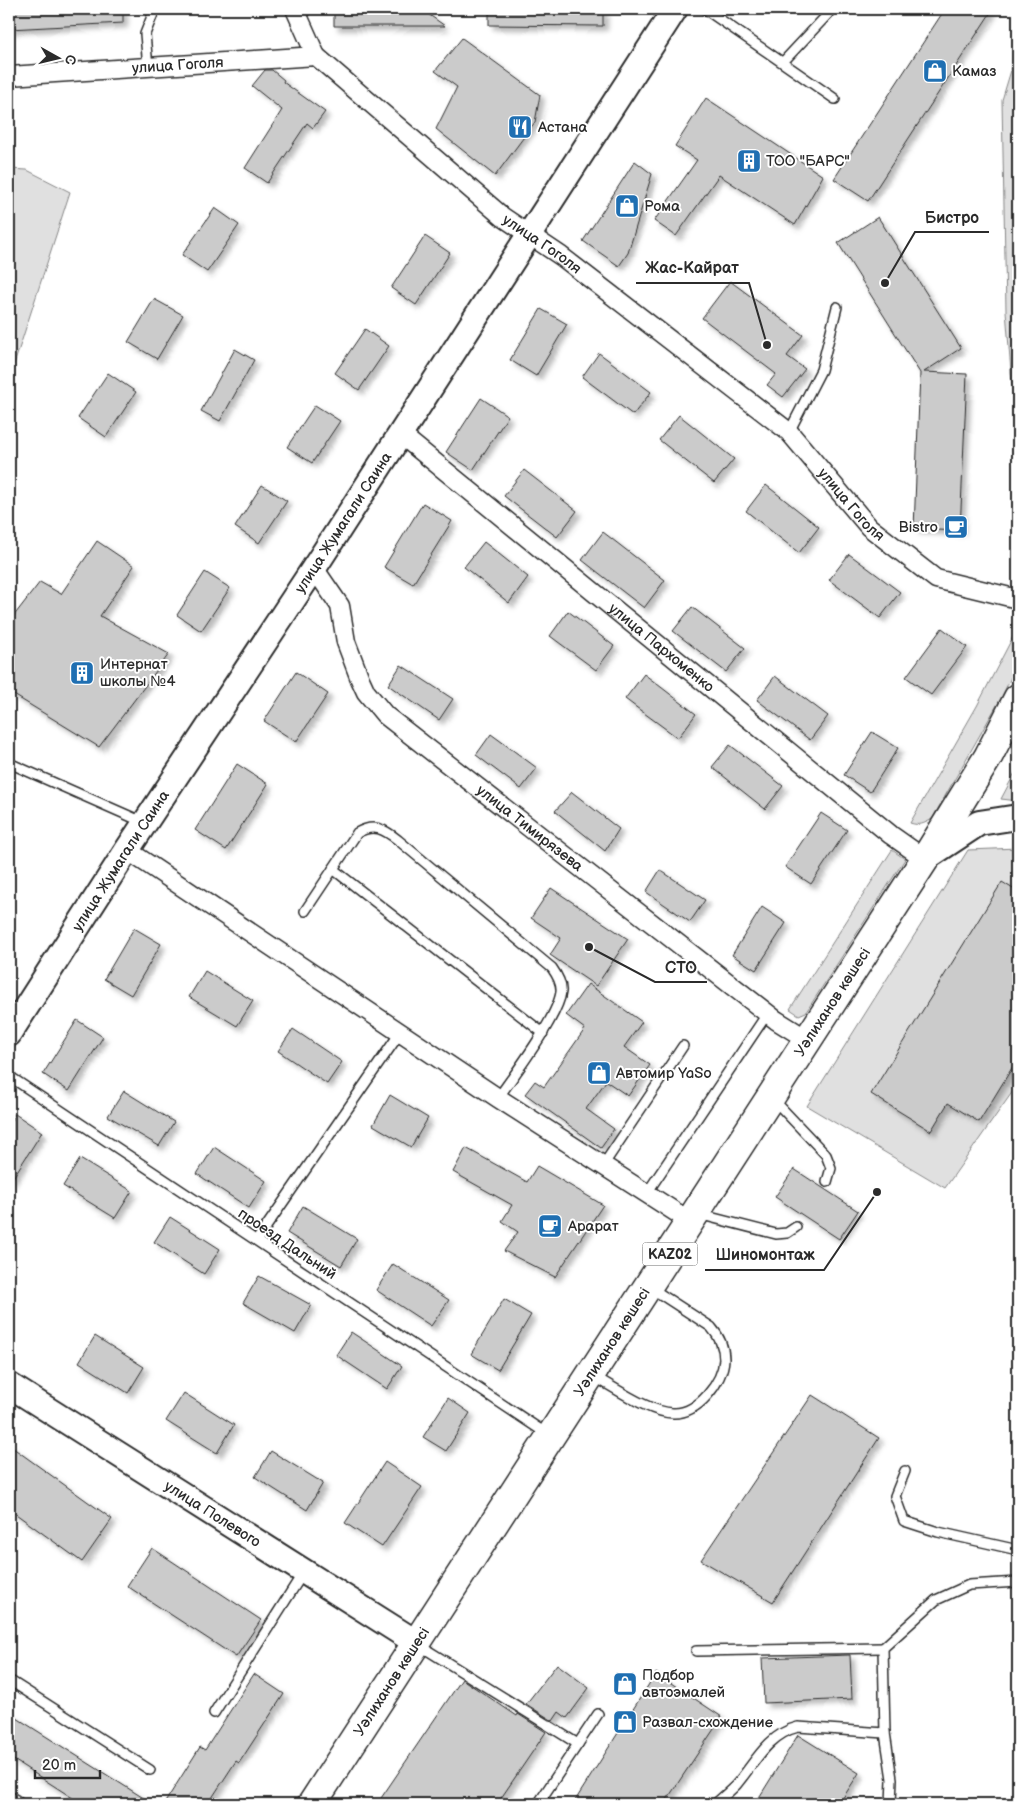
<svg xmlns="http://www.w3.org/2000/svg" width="1027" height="1813" viewBox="0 0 1027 1813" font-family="'Balsamiq Sans',sans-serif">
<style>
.green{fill:#e0e0e0;stroke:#868686}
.building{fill:#cbcbcb;stroke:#2b2b2b;filter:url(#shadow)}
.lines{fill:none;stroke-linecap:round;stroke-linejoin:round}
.lane-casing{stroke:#2b2b2b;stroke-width:12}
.street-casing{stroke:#2b2b2b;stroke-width:21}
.secondary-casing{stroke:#2b2b2b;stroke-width:28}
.highway-casing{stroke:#2b2b2b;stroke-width:31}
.lane{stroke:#fff;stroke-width:9}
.street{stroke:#fff;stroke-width:18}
.secondary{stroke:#fff;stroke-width:24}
.highway{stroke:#fff;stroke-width:28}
.labels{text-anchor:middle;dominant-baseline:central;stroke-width:4;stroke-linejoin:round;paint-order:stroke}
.shield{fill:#fff;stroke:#6b6b6b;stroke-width:1}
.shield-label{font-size:14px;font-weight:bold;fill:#2b2b2b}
.street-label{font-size:15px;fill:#2b2b2b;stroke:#fff}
.poi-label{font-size:15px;fill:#2b2b2b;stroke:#fff;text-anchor:start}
.leader{fill:none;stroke:#2b2b2b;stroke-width:2}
.callout-dot{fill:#2b2b2b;stroke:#fff;stroke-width:2}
.callout-label{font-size:16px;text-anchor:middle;font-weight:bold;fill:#2b2b2b;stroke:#fff;stroke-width:4;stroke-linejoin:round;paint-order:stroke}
</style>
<defs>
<filter id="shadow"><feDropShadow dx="4.5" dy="4.5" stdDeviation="2.5" flood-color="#0004"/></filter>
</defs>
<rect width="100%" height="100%" fill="#fff"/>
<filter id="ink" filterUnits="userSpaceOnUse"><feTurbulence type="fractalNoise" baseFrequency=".02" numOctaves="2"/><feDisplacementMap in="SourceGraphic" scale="10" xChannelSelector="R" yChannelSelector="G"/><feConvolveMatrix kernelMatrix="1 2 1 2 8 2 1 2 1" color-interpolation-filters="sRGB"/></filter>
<g filter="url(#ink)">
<g class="green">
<polygon points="1016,54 1018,54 1018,458 1006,311 1002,100"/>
<polygon points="9,169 27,170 70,192 9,380"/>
<path d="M1018,627v36l-17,35 -69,121c-8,5 -13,7 -22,4l67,-117z"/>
<polygon points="1018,767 1018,801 1001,799"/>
<polygon points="1018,848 1018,1084 945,1188 807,1106 968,850"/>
<polygon points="892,850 905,859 806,1012 799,1015 790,1009"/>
</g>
<g class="building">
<polygon points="9,9 123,9 123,23 9,29"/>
<polygon points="334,9 421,9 445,26 334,26"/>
<polygon points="489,9 603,9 603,26 489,25"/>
<polygon points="945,9 993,9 868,201 834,179"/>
<polygon points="462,38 540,95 535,122 495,176 436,129 457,87 435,71"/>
<polygon points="265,70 272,70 284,80 283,82 325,112 313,128 307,123 267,183 245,168 282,110 252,86"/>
<polygon points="706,98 823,176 795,225 719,175 676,236 654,221 697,160 675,146"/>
<polygon points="635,161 652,174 628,253 619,266 583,241"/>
<polygon points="215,208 239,225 207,272 182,255"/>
<polygon points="878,217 961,348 924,372 967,374 960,531 914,529 920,373 838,243"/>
<polygon points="425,236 450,253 416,305 391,288"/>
<polygon points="730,281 803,335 787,356 805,369 783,397 767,385 776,374 702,318"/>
<polygon points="154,299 183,315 157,359 128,342"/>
<polygon points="541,309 567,324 536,376 510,360"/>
<polygon points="365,329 389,346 359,390 335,373"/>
<polygon points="235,349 254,360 220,421 201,411"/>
<polygon points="599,353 651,392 633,415 582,377"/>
<polygon points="108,373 136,392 106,437 78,418"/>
<polygon points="481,398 508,416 473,470 446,452"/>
<polygon points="315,405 340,421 312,463 287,447"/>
<polygon points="679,415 734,459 714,483 659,440"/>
<polygon points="524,470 577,511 557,537 504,496"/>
<polygon points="262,485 287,501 259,543 235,527"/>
<polygon points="766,485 819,527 799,553 746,511"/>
<polygon points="423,503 452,521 413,584 384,567"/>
<polygon points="603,532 665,580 644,608 582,560"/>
<polygon points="97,541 134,566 100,616 169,654 99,747 9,692 9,622 40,582 61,594"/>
<polygon points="484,542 528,577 509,603 464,567"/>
<polygon points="849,554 900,592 880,618 829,580"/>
<polygon points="205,572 230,588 201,631 177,615"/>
<polygon points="692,607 745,648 726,672 673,631"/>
<polygon points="568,611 614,646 596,670 550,636"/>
<polygon points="942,628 967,647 931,695 906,677"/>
<polygon points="401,665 453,699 439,720 388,685"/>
<polygon points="296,672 328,694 296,742 264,721"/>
<polygon points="644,674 696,714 678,738 625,699"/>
<polygon points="775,676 828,716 810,740 757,700"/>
<polygon points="872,732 898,748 870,792 844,775"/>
<polygon points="491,734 537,768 521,789 476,755"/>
<polygon points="730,745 783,786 765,809 712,767"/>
<polygon points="237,764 268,784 226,850 195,830"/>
<polygon points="572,792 619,829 605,851 555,811"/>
<polygon points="821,813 847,830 811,884 785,867"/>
<polygon points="660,870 705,900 690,922 646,892"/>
<polygon points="1002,882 1018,892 1018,1058 979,1122 948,1103 931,1131 871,1094"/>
<polygon points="551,888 628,939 596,986 550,955 561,938 531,918"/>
<polygon points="762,907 786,923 756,970 732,955"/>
<polygon points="134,928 161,944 131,995 104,979"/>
<polygon points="205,971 253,1001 237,1026 189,997"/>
<polygon points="588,984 642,1022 624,1047 650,1065 628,1096 606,1081 586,1109 614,1129 601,1148 525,1094 535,1081 544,1087 585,1029 566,1015"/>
<polygon points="77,1020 103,1037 69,1091 43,1074"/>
<polygon points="293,1029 342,1062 327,1084 278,1051"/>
<polygon points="124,1091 174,1122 159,1146 108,1116"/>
<polygon points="390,1095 428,1118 411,1147 373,1125"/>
<polygon points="15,1114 42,1132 9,1184 9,1124"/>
<polygon points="214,1147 266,1181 249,1208 197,1174"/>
<polygon points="466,1148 527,1182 537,1166 603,1205 555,1277 504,1251 518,1232 502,1221 512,1205 453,1172"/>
<polygon points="80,1159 132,1191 115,1218 63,1186"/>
<polygon points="794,1169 858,1211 839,1239 775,1197"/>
<polygon points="303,1206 357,1239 341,1266 287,1233"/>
<polygon points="170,1217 220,1249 204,1274 154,1242"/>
<polygon points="393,1264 449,1300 431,1326 376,1290"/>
<polygon points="259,1276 311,1305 295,1333 243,1303"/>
<polygon points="504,1299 531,1315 498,1370 471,1354"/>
<polygon points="351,1332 402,1366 387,1389 336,1355"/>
<polygon points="95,1336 144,1367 128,1393 79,1362"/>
<polygon points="184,1393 234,1425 217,1453 166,1421"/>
<polygon points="812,1395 879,1438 773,1602 701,1560"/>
<polygon points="448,1398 470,1413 446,1451 423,1437"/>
<polygon points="9,1445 112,1519 82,1562 9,1509"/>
<polygon points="271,1451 323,1483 307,1510 255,1477"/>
<polygon points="385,1462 422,1487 382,1547 345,1523"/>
<polygon points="152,1548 261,1620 236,1657 127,1586"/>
<polygon points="850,1655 852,1699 764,1703 762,1658"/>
<polygon points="557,1664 589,1688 567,1718 559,1712 553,1721 526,1704"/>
<polygon points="656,1673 722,1717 664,1804 573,1804"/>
<polygon points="254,1674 284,1694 239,1763 236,1761 208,1804 164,1804 200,1747 205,1750"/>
<polygon points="462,1679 517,1716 518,1714 546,1732 497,1804 377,1804"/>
<polygon points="9,1713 153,1804 82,1804 9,1757"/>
<polygon points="798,1735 859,1773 839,1804 755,1804"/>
</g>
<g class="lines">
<defs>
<g id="lane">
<polyline points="705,9 835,99"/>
<polyline points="783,62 828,14"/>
<polyline points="148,67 145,34 155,9"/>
<polyline points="789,432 821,370 837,307"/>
<polyline points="9,763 143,822"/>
<polyline points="333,869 543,1033"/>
<path d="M305,911l52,-78c17,-10 27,-4 41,7l154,128c5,7 10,15 9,24 -3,25 -47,83 -63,106"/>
<polyline points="9,1076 547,1434"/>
<polyline points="773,1099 826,1155 831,1168 827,1182"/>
<polyline points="604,1164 683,1046"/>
<polyline points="647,1193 767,1014"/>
<polyline points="698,1214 776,1234 787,1233 796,1227"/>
<polyline points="257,1240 400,1033"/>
<path d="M593,1376c21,11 57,37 80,37 25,1 50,-31 51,-54 0,-13 -5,-23 -13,-32l-60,-39"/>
<polyline points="905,1471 895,1496 904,1521 938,1532 1018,1550"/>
<polyline points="419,1645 578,1744"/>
<polyline points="696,1651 883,1648"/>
<polyline points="9,1680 150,1770"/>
<polyline points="214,1713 303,1573"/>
<polyline points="538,1804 598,1714"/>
<path d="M715,1804c7,-6 14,-12 21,-19 18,-21 32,-51 62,-58l87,6"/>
<polyline points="891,1804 892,1779 885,1733 883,1648 936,1600 969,1585 1018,1582"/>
</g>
<g id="street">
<polyline points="295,9 316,56"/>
<path id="s1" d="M9,76l307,-20 187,161 58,39 228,176 80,95 67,52 82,20"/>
<path id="s2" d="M399,433l492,402 34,24"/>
<path id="s3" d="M314,568l26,38 6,36 14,37 6,13 19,23 391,305 32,20"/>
<polyline points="127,850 498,1098 691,1222"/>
<polyline points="9,1801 14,1804"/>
</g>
<g id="secondary">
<polyline points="926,858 979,823 1018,817"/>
<path id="s4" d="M9,1034l118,-184 187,-282 361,-559"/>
<path id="s5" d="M9,1385l408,258"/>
</g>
<g id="highway">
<path id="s6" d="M312,1804l613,-945 63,-102 30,-59"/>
</g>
</defs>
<use href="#lane" class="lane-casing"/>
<use href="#street" class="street-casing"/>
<use href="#secondary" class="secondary-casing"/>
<use href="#highway" class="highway-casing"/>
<use href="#lane" class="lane"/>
<use href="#street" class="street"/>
<use href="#secondary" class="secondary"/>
<use href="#highway" class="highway"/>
</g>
</g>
<defs>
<symbol id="shop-square" viewBox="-11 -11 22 22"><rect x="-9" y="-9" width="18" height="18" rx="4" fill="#1f6fb2" stroke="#fff"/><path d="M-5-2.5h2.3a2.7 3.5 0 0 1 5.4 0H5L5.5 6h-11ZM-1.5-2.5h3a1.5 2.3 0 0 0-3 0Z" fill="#fff"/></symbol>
<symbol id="restaurant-square" viewBox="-11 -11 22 22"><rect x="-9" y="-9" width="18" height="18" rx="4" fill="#1f6fb2" stroke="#fff"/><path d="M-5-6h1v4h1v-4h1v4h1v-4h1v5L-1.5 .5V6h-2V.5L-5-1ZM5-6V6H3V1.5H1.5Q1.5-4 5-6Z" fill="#fff"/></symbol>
<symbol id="building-square" viewBox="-11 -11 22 22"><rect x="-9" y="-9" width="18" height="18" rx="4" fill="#1f6fb2" stroke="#fff"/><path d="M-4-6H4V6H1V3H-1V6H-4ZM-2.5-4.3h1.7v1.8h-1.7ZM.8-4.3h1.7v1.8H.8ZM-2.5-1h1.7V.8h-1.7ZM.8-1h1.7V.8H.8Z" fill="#fff"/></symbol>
<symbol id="cafe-square" viewBox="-11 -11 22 22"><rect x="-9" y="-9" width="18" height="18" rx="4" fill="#1f6fb2" stroke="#fff"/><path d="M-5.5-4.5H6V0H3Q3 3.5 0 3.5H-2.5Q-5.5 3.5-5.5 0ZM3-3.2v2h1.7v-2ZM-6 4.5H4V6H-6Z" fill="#fff"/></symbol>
</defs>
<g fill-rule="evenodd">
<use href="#shop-square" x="921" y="57" width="28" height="28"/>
<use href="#restaurant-square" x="506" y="113" width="28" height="28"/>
<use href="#building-square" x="735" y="147" width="28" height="28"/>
<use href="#shop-square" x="613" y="192" width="28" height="28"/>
<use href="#cafe-square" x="942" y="513" width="28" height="28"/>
<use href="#building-square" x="68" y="659" width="28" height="28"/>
<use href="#shop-square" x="585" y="1059" width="28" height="28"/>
<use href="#cafe-square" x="536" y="1212" width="28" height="28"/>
<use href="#shop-square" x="611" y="1670" width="28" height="28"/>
<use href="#shop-square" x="611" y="1708" width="28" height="28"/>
</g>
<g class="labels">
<rect class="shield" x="642.5" y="1242.5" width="55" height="23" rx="4"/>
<g class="shield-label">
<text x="670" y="1254">KАZ02</text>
</g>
<g class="street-label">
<text stroke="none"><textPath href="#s1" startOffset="169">улица Гоголя</textPath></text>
<text stroke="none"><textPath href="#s1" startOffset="602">улица Гоголя</textPath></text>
<text stroke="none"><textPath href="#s1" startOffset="1008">улица Гоголя</textPath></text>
<text stroke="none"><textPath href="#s4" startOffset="611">улица Жумагали Саина</textPath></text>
<text stroke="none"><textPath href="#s2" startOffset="339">улица Пархоменко</textPath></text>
<text stroke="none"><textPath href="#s3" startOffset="350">улица Тимирязева</textPath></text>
<text stroke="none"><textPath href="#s4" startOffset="206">улица Жумагали Саина</textPath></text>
<text stroke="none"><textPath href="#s6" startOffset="956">Уәлиханов көшесі</textPath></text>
<text transform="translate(287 1244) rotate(34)">проезд Дальний</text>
<text stroke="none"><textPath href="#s6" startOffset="551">Уәлиханов көшесі</textPath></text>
<text stroke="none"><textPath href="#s5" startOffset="241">улица Полевого</textPath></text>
<text stroke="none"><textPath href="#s6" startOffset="146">Уәлиханов көшесі</textPath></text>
</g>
<g class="poi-label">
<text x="952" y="71">Камаз</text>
<text x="538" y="127">Астана</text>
<text x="766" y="161">ТОО "БАРС"</text>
<text x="644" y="206">Рома</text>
<text x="938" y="527" text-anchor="end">Bistro</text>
<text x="100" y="664">Интернат<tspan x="100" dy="17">школы №4</tspan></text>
<text x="616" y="1073">Автомир YaSo</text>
<text x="568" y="1226">Арарат</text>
<text x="642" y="1675">Подбор<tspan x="642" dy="17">автоэмалей</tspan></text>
<text x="642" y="1722">Развал-схождение</text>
</g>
</g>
<path class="leader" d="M885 283L915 232H989M767 345L749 283H636M589 947L655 982H707M877 1192L824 1270H705"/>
<g class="callout-dot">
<circle cx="885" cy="283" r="5"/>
<circle cx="767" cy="345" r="5"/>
<circle cx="589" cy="947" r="5"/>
<circle cx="877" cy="1192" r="5"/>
</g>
<g class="callout-label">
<text x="952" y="223">Бистро</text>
<text x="692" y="273">Жас-Кайрат</text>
<text x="681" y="973">СТО</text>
<text x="765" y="1260">Шиномонтаж</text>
</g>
<rect width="1027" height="1813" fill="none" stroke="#fff" stroke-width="30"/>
<rect x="15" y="15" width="997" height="1783" fill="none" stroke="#2b2b2b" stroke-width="2" filter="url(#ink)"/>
<g transform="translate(58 58) rotate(98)" stroke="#ffffff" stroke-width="4" paint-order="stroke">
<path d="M0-4L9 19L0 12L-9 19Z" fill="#2b2b2b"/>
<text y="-8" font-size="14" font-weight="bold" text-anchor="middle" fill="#2b2b2b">С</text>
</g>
<path d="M35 1770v8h65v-8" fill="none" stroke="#2b2b2b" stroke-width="2.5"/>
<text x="42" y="1770" font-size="15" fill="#2b2b2b" stroke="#ffffff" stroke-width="4" paint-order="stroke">20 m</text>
</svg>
